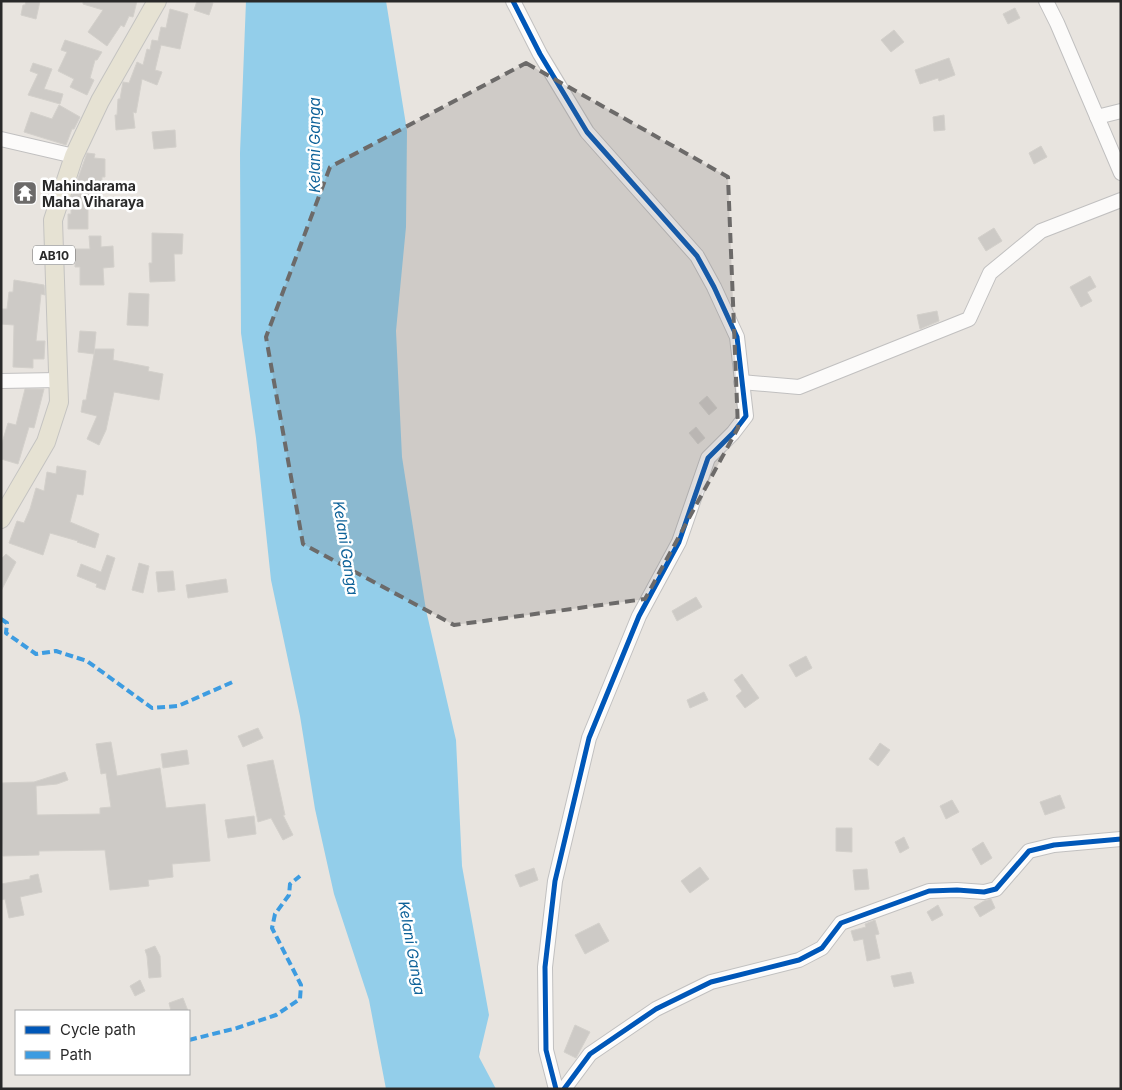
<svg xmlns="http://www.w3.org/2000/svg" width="1122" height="1090" viewBox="0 0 1122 1090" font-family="Inter,sans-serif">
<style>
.water{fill:#93ceea}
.building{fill:#cdcac6;stroke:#d3d0cb}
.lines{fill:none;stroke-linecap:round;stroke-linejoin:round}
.minor-casing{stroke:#c1c0c0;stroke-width:16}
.major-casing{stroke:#c4c3c1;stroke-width:20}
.minor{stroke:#fcfbfa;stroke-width:14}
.major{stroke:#e6e2d3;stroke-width:18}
.quiet{stroke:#3d9ce1;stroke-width:4;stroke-dasharray:8 4;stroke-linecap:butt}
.cycleway-casing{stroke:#fff;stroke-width:8}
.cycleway{stroke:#0057b8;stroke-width:5}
.marked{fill:#6c6a69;fill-opacity:0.2;stroke:#6c6a69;stroke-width:4;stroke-dasharray:10 6;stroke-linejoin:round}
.labels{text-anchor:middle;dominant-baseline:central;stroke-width:5;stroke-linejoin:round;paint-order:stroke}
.shield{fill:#fff;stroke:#696969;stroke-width:1}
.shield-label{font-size:12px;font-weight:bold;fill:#292929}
.poi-label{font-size:14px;font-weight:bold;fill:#292929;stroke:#fff;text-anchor:start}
.water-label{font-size:15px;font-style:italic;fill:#0e6299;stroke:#fff}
</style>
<rect width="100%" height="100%" fill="#e8e4df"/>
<polygon class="water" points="246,1 386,1 407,131 406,227 396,331 402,457 426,610 456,740 462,866 489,1015 479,1057 496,1089 386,1089 369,1000 334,894 315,809 300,716 271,580 256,438 241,333 240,153"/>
<g class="building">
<polygon points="26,1 40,1 36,19 21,15 23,5 25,5"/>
<polygon points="83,1 137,1 133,17 129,16 124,27 121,25 107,46 88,32 103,10 83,4"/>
<polygon points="197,1 213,3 209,15 194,10"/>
<polygon points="1015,8 1020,18 1008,24 1003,14"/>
<polygon points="170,9 188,14 180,49 161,45 155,70 162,72 157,85 142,79 136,113 133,112 135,128 116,130 115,115 117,115 118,99 120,99 123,82 129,83 137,62 143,65 147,49 150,50 152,40 158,41 161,27 166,28"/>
<polygon points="894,30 904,42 891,52 881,40"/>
<polygon points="65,40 102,52 97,60 95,60 90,78 94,80 87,95 70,87 74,79 58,71 67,52 61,50"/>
<polygon points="949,58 955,75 939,81 938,78 920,84 915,70"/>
<polygon points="33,63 52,69 44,89 63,94 60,104 28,95 38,74 30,71"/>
<polygon points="59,105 80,117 74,129 72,129 66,145 24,132 31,112 52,119"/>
<polygon points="944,115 945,130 934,131 933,117"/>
<polygon points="175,130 176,147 154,149 152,132"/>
<polygon points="1041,146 1047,157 1034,164 1029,153"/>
<polygon points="87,153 95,154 94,158 105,159 105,177 102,177 101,206 88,205 88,229 68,229 68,214 71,214 71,198"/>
<polygon points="994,228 1002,241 986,251 978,238"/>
<polygon points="152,233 183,234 182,254 174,254 175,281 150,282 149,263 152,263"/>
<polygon points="89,236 101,236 101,247 113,246 114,267 103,268 104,285 80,285 80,267 75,267 75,249 90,249"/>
<polygon points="1090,276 1096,287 1087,292 1092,301 1081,307 1070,287"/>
<polygon points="14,280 44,285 45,295 41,294 36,341 45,341 44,359 33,359 33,368 13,367 14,325 1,324 2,309 7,309 9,292 13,292"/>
<polygon points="129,293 149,294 148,326 127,325"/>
<polygon points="937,311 939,321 920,329 917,315"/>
<polygon points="80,331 96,332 94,354 78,352"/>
<polygon points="95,349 114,349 113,360 149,367 148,371 163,374 159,400 114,392 106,430 99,445 87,439 97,416 81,412 83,400 86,400"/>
<polygon points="25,389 44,389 34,428 29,427 18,464 1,459 1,446 8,423 16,425"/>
<polygon points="707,396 717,408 709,415 699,403"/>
<polygon points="696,427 705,438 698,444 689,433"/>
<polygon points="57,466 86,471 83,495 77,494 70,522 99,534 95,548 77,542 78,541 50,533 43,555 9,543 17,521 24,523 30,509 36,488 44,491 47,472 56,474"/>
<polygon points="6,554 16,562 1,591 1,559"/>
<polygon points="107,555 115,558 105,590 96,587 97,584 77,576 81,564 101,572"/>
<polygon points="139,563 149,566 143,593 132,590"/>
<polygon points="173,571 175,590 158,592 156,572"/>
<polygon points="226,579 228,592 188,598 186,585"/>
<polygon points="696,597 702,607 677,621 672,611"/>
<polygon points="806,656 812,668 796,677 789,665"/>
<polygon points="742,674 759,698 745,708 736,696 742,691 734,680"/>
<polygon points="704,692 708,700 690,708 687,700"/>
<polygon points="258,728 263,738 243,747 238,736"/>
<polygon points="111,742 117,776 160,768 166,808 205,804 210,861 172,864 173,877 148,880 149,886 110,890 105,850 39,851 39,855 3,856 1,783 34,782 65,772 68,780 57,784 36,786 37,815 100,814 100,808 111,807 106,773 101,774 96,744"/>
<polygon points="880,743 890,750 878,766 869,759"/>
<polygon points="187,750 189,764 163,768 161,754"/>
<polygon points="273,760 285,815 283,815 293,835 283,840 271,818 258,822 247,765"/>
<polygon points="1060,795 1065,808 1045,815 1040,802"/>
<polygon points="952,800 959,812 946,819 940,806"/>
<polygon points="254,816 256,834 228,838 225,820"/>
<polygon points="836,828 852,828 852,852 836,851"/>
<polygon points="904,837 909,848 900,853 895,842"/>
<polygon points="983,842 992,858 981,865 972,849"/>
<polygon points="700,867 709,879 690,893 681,881"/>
<polygon points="534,868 538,880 520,887 515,875"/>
<polygon points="867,869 869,889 855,890 853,870"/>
<polygon points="38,874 42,892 20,897 24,915 9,918 5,899 1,900 1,884 30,879 30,876"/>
<polygon points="991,899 995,908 980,917 974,907 984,901"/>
<polygon points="938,905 943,915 932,921 927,912"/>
<polygon points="875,920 879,934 875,935 880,958 867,961 863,939 854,941 851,931 866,927 865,924"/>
<polygon points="599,923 609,941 585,954 575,935"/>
<polygon points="155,946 160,956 161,977 149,978 147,956 145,950"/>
<polygon points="911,972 914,983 894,987 891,976"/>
<polygon points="140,980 145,991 135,996 130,986"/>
<polygon points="183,998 188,1011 171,1011 169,1003"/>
<polygon points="575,1025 590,1032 576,1058 564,1052"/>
</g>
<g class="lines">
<defs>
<g id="minor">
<polyline points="513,1 540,54 587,132 697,256 714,287 737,337 746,416 733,433 708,458 679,542 639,616 589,738 555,881 545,967 546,1050 556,1089"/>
<polyline points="1046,1 1057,23 1121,173"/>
<polyline points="1097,117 1121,111"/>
<polyline points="1,139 74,156"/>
<polyline points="1,381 58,380"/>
<polyline points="741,382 799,387 969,319 990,273 1041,231 1121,200"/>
<polyline points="564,1089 590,1054 656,1009 711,982 799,960 822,948 841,923 929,891 957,890 984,892 996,889 1029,851 1054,845 1121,839"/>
</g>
<polyline id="major" points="1,519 46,442 59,402 53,220 74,156 100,101 157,1"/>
</defs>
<use href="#minor" class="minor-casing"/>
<use href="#major" class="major-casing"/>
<use href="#minor" class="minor"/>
<use href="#major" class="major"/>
<g class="quiet">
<polyline points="1,619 7,623 6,633 36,654 56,651 87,661 152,708 178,706 235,681"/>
<polyline points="189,1040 237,1028 276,1015 300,999 301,985 272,928 275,914 289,895 290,884 300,876"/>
</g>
<defs>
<g id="cycleway">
<polyline points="513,1 540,54 587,132 697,256 714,287 737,337 746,416 733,433 708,458 679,542 639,616 589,738 555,881 545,967 546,1050 556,1089"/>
<polyline points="564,1089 590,1054 656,1009 711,982 799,960 822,948 841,923 929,891 957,890 984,892 996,889 1029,851 1054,845 1121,839"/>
</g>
</defs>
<use href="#cycleway" class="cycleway-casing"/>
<use href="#cycleway" class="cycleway"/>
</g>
<path class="marked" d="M526,63l202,114 10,251 -93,171 -191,26 -151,-81 -37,-207 64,-170z"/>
<defs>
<symbol id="temple-square" viewBox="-11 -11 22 22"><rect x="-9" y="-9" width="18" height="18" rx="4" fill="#6c6a69" stroke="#fff"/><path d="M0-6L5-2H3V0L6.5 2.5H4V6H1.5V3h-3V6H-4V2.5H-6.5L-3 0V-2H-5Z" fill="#fff"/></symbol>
</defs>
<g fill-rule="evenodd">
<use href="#temple-square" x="11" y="179" width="28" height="28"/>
</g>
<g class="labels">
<rect class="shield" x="33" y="245.5" width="42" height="19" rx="4"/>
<g class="shield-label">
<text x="54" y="255">AB10</text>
</g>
<g class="poi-label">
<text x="42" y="185">Mahindarama<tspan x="42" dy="16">Maha Viharaya</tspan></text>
</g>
<g class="water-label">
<text transform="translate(314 145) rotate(-90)">Kelani Ganga</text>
<text transform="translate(346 548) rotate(81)">Kelani Ganga</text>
<text transform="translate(412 948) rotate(80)">Kelani Ganga</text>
</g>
</g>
<rect width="1122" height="1090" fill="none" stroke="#292929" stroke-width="5"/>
<rect x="15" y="1010" width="175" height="65" fill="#ffffff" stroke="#a9a9a9"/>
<rect x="25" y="1026" width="25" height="8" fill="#0057b8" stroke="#a9a9a9"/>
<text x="60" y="1035" font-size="15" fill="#292929">Cycle path</text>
<rect x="25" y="1051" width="25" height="8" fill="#3d9ce1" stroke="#a9a9a9"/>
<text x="60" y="1060" font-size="15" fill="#292929">Path</text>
</svg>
